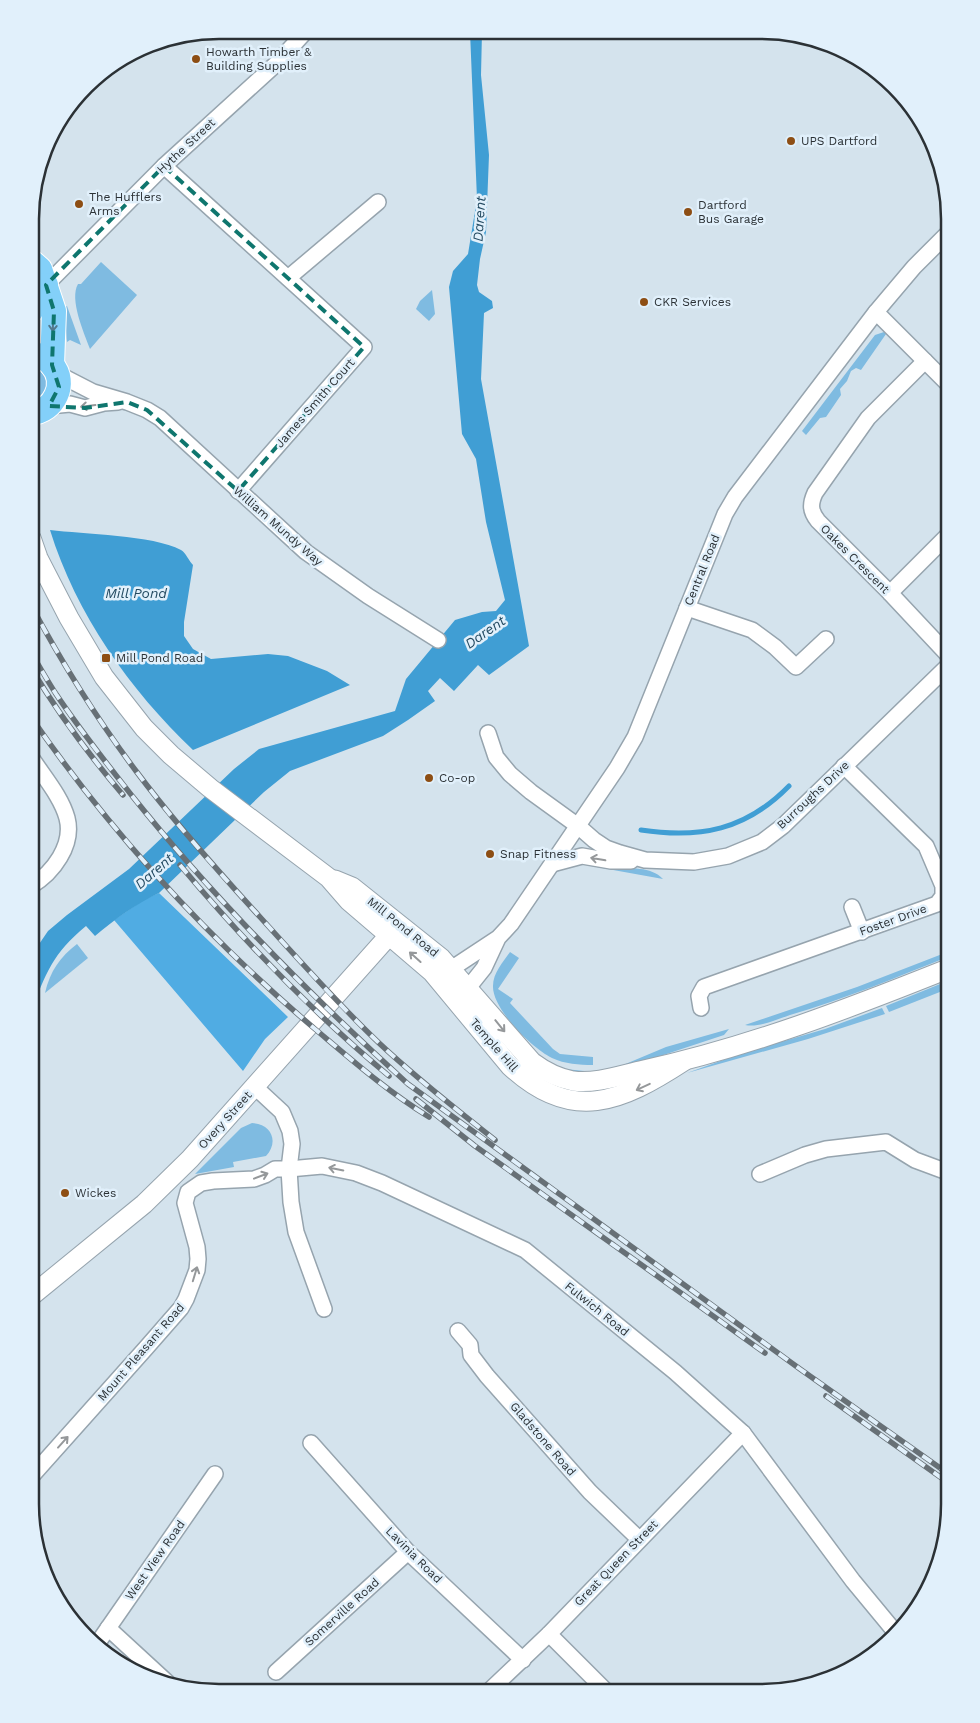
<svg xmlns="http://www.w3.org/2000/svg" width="980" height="1723" viewBox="0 0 980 1723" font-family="'Work Sans',sans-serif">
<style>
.green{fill:#7fbbe1}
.forest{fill:#50ace3}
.water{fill:#409ed4}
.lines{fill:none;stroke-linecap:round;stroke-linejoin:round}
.stream{stroke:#409ed4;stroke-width:5}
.minor-casing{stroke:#96a4ae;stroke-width:18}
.tertiary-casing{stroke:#96a4ae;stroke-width:21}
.primary-casing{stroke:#fff;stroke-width:26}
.minor{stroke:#fff;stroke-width:15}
.tertiary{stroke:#fff;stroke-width:19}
.primary{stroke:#83d0f9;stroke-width:24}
.rail-casing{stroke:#677076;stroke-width:5.5}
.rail{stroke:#e1f0fb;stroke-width:4;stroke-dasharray:11;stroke-linecap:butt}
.oneway{stroke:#53798d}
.oneway2{stroke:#95989a}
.marked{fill:none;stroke:#0f766e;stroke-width:4;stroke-dasharray:10 6;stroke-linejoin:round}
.poi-dot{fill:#8d4e14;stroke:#e1f0fb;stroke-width:2}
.labels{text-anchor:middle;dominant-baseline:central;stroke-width:5;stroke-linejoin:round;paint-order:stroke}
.poi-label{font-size:12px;fill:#2b3135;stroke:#e1f0fb;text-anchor:start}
.street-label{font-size:12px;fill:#2b3135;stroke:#e1f0fb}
.water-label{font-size:14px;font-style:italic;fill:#234a61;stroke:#e1f0fb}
.rim{fill:none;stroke:#2b3135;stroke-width:2.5}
</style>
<rect width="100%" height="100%" fill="#d4e3ed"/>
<g class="green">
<path d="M101,262l36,33 -47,54c-6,-16 -21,-50 -12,-65h3z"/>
<polygon points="432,290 435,314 429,321 416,309 420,301"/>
<polygon points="67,306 81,345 70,340 67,342 64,308"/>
<polygon points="884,332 886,334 861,370 856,368 851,371 847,381 840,389 841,395 826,417 820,418 806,435 802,431 875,335"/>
<polygon points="31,364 41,367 49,384 43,397 31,402"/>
<path d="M590,862c8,2 16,4 24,5 16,2 37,-1 49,12l-72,-13z"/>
<path d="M77,944l11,14 -43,35c5,-22 15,-36 32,-49z"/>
<path d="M950,951v5c-53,21 -105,43 -160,59 -12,4 -31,13 -45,10l112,-38z"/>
<path d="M510,952l9,6 -21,31 15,10 -3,4 43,46 7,5 33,3v8c-14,0 -28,-1 -41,-7 -20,-10 -60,-49 -59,-72 0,-13 10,-24 17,-34z"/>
<polygon points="950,980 950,988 889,1012 886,1006"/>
<polygon points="882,1008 885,1014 808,1039 687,1073 737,1055 825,1029"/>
<polygon points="729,1029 724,1035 618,1070 567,1073 546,1061 565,1069 594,1072 616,1068 666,1047"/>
<path d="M252,1123c20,1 27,19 14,33l-33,6 1,5 -39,7 46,-46z"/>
</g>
<polygon class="forest" points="159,893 288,1017 265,1039 243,1071 114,920 145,899"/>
<g class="water">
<path d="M470,32h12l-1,43 8,80 -3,77 -6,27 -3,26 2,7 13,9 1,7 -9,5 -3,66 48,267 -40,29 -11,-10 -24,26 -14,-13 -12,13 7,10 -27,19 -25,16 -93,35 -26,21 -105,101c-23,11 -44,26 -64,43l-9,-10c-33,27 -41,48 -55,87v-57l17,-25 19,-16 62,-46 105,-100 25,-20 136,-38 11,-32 49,-59 27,-8 14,-1 9,-11 -19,-78 -10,-63 -14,-25 -13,-147 4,-16 15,-17 9,-55z"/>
<path d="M50,530c33,4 103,5 131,20 5,3 8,11 12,15l-9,57v14l9,13 18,10 57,-5 20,2 39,15 23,14 -157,65c-63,-60 -117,-136 -143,-220z"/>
</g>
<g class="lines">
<path class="stream" d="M641,830c59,9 105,0 148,-44"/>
<defs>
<g id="minor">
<polyline points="164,166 364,347 238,491"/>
<polyline points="288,278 378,202"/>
<polyline points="46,285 164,166 276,64 306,31"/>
<polyline points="876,312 950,386"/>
<path d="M925,361l-57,57 -53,75c-5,11 -5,18 3,28l72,72 60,64"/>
<polyline points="58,374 93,392 127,402 147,410 160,418 306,552 368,596 438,640"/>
<polyline points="49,406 70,404 85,408 104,403 118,402"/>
<polyline points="890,593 950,533"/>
<polyline points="687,608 752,630 775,647 796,667 826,639"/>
<polyline points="488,733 496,757 510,774 531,792 578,826 594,840 606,848 620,853 645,860 694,862 728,856 762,842 783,826 950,664"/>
<polyline points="552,864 582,856 611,861 631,861"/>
<path d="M31,886c22,-13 43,-41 36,-68 -6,-22 -24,-42 -36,-61"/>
<polyline points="852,907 862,932"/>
<polyline points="498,938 484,968 468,988 449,992 451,969 498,938 511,924 617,768 635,737 725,514 735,497 876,312 914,267 950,231"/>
<polyline points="701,1008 699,996 704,987 937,904 943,896 943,886 926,846 844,766"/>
<polyline points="255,1087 282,1112 290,1131 292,1144 289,1169 291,1202 296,1232 324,1309"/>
<polyline points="760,1174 805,1155 826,1149 886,1142 915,1160 950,1173"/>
<polyline points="458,1331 470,1345 471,1355 487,1376 590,1492 639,1539"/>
<polyline points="311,1443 408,1552 523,1660"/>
<polyline points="30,1478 146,1348 181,1308 186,1299 197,1270 198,1259 197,1247 185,1203 188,1192 201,1183 213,1181 254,1179 265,1175 275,1169 289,1169 322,1166 356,1173 382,1183 525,1250 675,1372 743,1433 853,1581 896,1633"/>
<polyline points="108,1628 170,1685"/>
<polyline points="549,1634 608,1693"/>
<polyline points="95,1647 215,1474"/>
<polyline points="276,1672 408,1552"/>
<polyline points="488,1692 549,1634 743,1433"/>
</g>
<g id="tertiary">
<path d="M31,538l7,20 31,60 35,59 40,51 27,27 39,33 119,90 20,23 83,71 78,94c62,58 111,36 174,-5"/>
<path d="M335,880l17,7 89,71 91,104c12,9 25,16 41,19 23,3 48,-6 71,-11 105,-23 206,-62 306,-102"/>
<polyline points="30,1297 144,1204 190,1159 385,940 395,924"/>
</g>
<g id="primary">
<polyline points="32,262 40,269 54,311 52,365"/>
<polyline points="31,311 46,285"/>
<path d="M31,413c23,-1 37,-30 21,-48 -5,-7 -13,-10 -21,-12"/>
</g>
</defs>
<use href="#minor" class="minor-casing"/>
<use href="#tertiary" class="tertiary-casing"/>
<use href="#primary" class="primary-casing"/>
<use href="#minor" class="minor"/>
<use href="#tertiary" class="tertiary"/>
<use href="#primary" class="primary"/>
<defs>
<g id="rail">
<path d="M31,605c31,58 66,114 105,166 38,51 81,99 124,146 39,43 78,87 119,126 37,35 77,66 116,97"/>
<path d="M31,652c8,14 16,28 25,42 24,36 51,70 77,103 83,104 177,198 275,287l392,285 150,106"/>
<path d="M31,668c27,45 58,87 92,127"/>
<path d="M31,717c80,116 177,221 284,312 38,32 72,62 114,88"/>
<path d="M180,865c63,75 133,148 209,211"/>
<polyline points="416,1099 475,1146 765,1353"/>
<polyline points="826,1396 950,1484"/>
</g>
</defs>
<use href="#rail" class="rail-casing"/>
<use href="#rail" class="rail"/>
</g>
<defs><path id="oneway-shaft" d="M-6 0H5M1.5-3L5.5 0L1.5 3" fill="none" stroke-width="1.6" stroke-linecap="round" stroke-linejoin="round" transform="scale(1.25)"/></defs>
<use class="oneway" href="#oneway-shaft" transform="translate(53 324) rotate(92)"/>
<g class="oneway2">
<use href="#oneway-shaft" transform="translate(88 406) rotate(173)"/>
<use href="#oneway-shaft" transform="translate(598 859) rotate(-170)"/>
<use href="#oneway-shaft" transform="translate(415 957) rotate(-138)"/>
<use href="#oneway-shaft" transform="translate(500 1026) rotate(51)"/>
<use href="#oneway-shaft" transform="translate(643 1087) rotate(155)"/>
<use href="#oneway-shaft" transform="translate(336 1169) rotate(-169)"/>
<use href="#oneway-shaft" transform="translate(261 1176) rotate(-21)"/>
<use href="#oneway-shaft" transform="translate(195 1274) rotate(-73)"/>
<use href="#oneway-shaft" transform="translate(63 1442) rotate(-48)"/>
</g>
<path class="marked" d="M164,166l200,181 -126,144 -91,-81 -20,-8 -42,6 -36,-2 10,-19 -7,-22 2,-54 -8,-26z"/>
<g class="poi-dot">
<circle cx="196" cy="59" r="5"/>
<circle cx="791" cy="141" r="5"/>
<circle cx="79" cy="204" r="5"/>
<circle cx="688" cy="212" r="5"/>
<circle cx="644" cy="302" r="5"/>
<rect x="101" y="653" width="10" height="10" rx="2.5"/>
<circle cx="429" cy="778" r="5"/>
<circle cx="490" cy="854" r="5"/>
<circle cx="65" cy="1193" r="5"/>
</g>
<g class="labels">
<g class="poi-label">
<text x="206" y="52">Howarth Timber &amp;<tspan x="206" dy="14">Building Supplies</tspan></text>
<text x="801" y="141">UPS Dartford</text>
<text x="89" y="197">The Hufflers<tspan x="89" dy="14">Arms</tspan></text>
<text x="698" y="205">Dartford<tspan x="698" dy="14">Bus Garage</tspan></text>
<text x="654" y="302">CKR Services</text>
<text x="116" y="658">Mill Pond Road</text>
<text x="439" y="778">Co-op</text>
<text x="500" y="854">Snap Fitness</text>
<text x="75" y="1193">Wickes</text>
</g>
<g class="street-label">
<text transform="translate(186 146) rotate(-43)">Hythe Street</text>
<text transform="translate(315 403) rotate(-49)">James Smith Court</text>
<text transform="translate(278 526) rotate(41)">William Mundy Way</text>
<text transform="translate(855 559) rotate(45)">Oakes Crescent</text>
<text transform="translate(702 570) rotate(-68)">Central Road</text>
<text transform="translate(813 795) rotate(-43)">Burroughs Drive</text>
<text transform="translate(893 920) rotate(-20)">Foster Drive</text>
<text transform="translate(403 927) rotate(39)">Mill Pond Road</text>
<text transform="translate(494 1045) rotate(49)">Temple Hill</text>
<text transform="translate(225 1120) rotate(-48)">Overy Street</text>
<text transform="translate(597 1309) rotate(39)">Fulwich Road</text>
<text transform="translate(141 1352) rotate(-49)">Mount Pleasant Road</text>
<text transform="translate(543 1439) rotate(49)">Gladstone Road</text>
<text transform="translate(414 1555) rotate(45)">Lavinia Road</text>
<text transform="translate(155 1560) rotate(-55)">West View Road</text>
<text transform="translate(616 1563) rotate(-46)">Great Queen Street</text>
<text transform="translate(342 1612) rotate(-42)">Somerville Road</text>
</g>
<g class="water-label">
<text transform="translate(479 219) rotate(-86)">Darent</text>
<text x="136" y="593">Mill Pond</text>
<text transform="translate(485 632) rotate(-35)">Darent</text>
<text transform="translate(154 871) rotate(-41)">Darent</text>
</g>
</g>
<path d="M0 0H980V1723H0ZM219 39H761A180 180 0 0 1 941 219V1504A180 180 0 0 1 761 1684H219A180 180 0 0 1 39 1504V219A180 180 0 0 1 219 39Z" fill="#e1f0fb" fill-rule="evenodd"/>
<path class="rim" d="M219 39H761A180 180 0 0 1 941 219V1504A180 180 0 0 1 761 1684H219A180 180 0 0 1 39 1504V219A180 180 0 0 1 219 39Z"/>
</svg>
